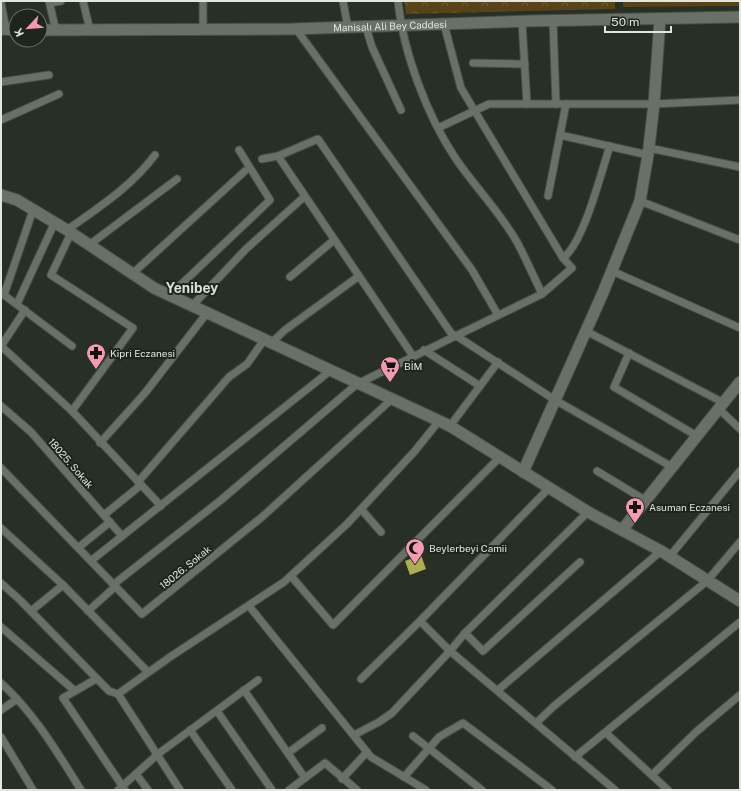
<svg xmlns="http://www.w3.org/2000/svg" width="741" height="791" viewBox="0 0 741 791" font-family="'Public Sans',sans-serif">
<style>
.park{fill:url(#park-crowns)}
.pitch{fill:#584318}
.building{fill:#acaf51}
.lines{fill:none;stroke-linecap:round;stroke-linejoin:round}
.street-casing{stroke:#474d45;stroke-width:9}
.secondary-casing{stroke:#474d45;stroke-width:13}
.street{stroke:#697166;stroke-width:7}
.secondary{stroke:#697166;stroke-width:11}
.labels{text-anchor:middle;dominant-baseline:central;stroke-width:4;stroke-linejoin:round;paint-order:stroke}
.street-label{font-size:10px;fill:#e2e6e0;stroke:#1e251c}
.poi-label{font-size:10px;fill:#e2e6e0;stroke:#1e251c;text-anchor:start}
.district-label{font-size:14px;font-weight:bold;fill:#d8e1d5;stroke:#1e251c}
</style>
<defs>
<pattern id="park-crowns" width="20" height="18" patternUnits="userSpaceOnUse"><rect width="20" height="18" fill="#584318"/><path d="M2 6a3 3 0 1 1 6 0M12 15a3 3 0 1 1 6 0" fill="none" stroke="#705e39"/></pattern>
</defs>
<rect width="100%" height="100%" fill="#282f25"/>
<polygon class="park" points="404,1 615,1 615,9 406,14"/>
<polygon class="pitch" points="623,1 740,1 740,6 623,7"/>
<polygon class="building" points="421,555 426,569 410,575 405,561"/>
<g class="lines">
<defs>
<g id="street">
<polyline points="49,1 56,31"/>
<polyline points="83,1 90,30"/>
<polyline points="343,1 348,28"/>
<path d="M398,1c5,51 29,115 58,158 19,28 44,53 61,83 9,17 17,35 25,52"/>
<polyline points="1,3 6,29"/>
<polyline points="50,3 61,1"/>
<polyline points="553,21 556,104"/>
<polyline points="522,22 527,104"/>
<polyline points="366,27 372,47 401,110"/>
<polyline points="203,29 203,1"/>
<polyline points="296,29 472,270 498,315"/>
<polyline points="473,63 525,64"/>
<polyline points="1,82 49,75"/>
<polyline points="1,120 59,94"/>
<polyline points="438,128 489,104 654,104 740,100"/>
<polyline points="560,135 648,155"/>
<polyline points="649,148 740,167"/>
<polyline points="278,156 413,356"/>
<polyline points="262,159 278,156 318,139 453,336"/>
<polyline points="548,196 566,104"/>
<polyline points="640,201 740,240"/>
<polyline points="33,210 4,295 72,346"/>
<path d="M67,230c31,-22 64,-43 88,-75"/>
<polyline points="71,233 51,275 133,328 72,411"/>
<polyline points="89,245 177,179"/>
<path d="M563,258c21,-15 38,-86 47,-112"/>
<polyline points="612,271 740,328"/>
<polyline points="132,274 245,171"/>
<polyline points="290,277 334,240"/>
<polyline points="170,295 270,200 239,150"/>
<polyline points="17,304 54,224"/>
<polyline points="192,306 246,249 304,197"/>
<polyline points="586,331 724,403"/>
<polyline points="455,335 555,400 672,467"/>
<polyline points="271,343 285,330 359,276"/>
<polyline points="1,346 72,411 161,506"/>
<polyline points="1,346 25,310"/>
<polyline points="424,350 480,386"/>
<polyline points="629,353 614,387 697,436"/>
<polyline points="1,406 31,432 122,536"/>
<polyline points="719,409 740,429"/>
<polyline points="450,426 498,362"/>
<polyline points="100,443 145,393 207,313"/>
<polyline points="1,468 142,614 262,517 392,399"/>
<polyline points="597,471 645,500"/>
<polyline points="138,482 229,377 247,364 264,340"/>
<polyline points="361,509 381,532"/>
<polyline points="104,515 141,485"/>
<polyline points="1,528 63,585 148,672"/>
<polyline points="79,547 110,522"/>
<polyline points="670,556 740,471"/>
<polyline points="92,560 330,371"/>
<polyline points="291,576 333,625 500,457"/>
<polyline points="1,583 20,600 109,691 118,694"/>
<polyline points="114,584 221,500 357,384 542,294 572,268 563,258 461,88 444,24"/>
<polyline points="249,606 371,757 426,790"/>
<polyline points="31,611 63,585"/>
<polyline points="88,611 116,586"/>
<polyline points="420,621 450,651 615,790"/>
<polyline points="1,627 75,691"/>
<polyline points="465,633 483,651 580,562"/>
<polyline points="96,679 63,698 125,790"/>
<polyline points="361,679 420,621 549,488"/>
<path d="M1,683c34,31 56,69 80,107"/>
<polyline points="244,690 305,778"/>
<polyline points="498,690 661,551"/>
<polyline points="1,710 17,699"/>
<polyline points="217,711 272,790"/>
<polyline points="536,723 554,706 707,581 740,542"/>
<polyline points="190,730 232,790"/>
<polyline points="606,733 668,790"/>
<polyline points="354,735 379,722 392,713 450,651 465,633 588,512"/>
<polyline points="413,736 482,790"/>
<polyline points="1,737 33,790"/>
<polyline points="288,753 322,728"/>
<polyline points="575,757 740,622"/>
<polyline points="136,774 148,790"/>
<polyline points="652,775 696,732 740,695"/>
<polyline points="404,777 439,737 463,723 552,790"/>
<polyline points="342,779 367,752"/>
<polyline points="118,790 158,754 258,680"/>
<polyline points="180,790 118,694 170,657 284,582 347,524 414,452 439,421"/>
<polyline points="289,790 325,763 357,790"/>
</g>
<g id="secondary">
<polyline points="1,29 16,30"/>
<path id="s1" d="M40,30l252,-1 237,-8 211,-4"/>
<polyline points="1,195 17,200 67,230 154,288 450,426 588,512 661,551 740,601"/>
<polyline points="523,472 602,295 640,201 648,155 654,104 660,19"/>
<polyline points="622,530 740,382"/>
</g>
</defs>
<use href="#street" class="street-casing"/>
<use href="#secondary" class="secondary-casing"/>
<use href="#street" class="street"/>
<use href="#secondary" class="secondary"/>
</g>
<defs>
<symbol id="pharmacy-pin" viewBox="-11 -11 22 30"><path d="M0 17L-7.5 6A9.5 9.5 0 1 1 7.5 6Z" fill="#f19ab2" stroke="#1e251c"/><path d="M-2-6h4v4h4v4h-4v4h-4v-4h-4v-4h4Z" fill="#111"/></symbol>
<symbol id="supermarket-pin" viewBox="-11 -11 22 30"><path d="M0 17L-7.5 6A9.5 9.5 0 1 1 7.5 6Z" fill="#f19ab2" stroke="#1e251c"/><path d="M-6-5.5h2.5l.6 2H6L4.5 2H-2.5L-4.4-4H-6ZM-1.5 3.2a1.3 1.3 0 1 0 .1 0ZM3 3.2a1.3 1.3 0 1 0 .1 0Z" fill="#111"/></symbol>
<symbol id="mosque-pin" viewBox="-11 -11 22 30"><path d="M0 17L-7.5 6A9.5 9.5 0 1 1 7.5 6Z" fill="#f19ab2" stroke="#1e251c"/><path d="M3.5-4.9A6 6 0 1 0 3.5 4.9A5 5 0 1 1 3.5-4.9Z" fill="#111"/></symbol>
</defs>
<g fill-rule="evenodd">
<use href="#pharmacy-pin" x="85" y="342" width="22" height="30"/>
<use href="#supermarket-pin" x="379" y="355" width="22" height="30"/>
<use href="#pharmacy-pin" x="624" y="496" width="22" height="30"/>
<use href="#mosque-pin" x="404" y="537" width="22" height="30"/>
</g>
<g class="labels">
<g class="street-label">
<text stroke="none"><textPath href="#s1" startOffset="350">Manisalı Ali Bey Caddesi</textPath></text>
<text transform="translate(71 463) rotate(49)">18025. Sokak</text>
<text transform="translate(185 567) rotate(-39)">18026. Sokak</text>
</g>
<g class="poi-label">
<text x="110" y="353">Kipri Eczanesi</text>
<text x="404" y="366">BİM</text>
<text x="649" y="507">Asuman Eczanesi</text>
<text x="429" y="548">Beylerbeyi Camii</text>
</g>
<g class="district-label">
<text x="192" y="288">Yenibey</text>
</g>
</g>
<rect width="741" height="791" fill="none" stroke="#e2e6e0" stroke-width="4"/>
<g transform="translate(28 28) rotate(244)"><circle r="19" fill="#1e251c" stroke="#6c726a"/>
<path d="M0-3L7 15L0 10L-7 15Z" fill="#f19ab2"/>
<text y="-6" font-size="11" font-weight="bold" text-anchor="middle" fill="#e2e6e0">K</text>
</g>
<path d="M605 26v6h66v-6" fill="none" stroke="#e2e6e0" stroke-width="2"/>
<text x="611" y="26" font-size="12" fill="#e2e6e0" stroke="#1e251c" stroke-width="3" paint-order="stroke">50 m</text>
</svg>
